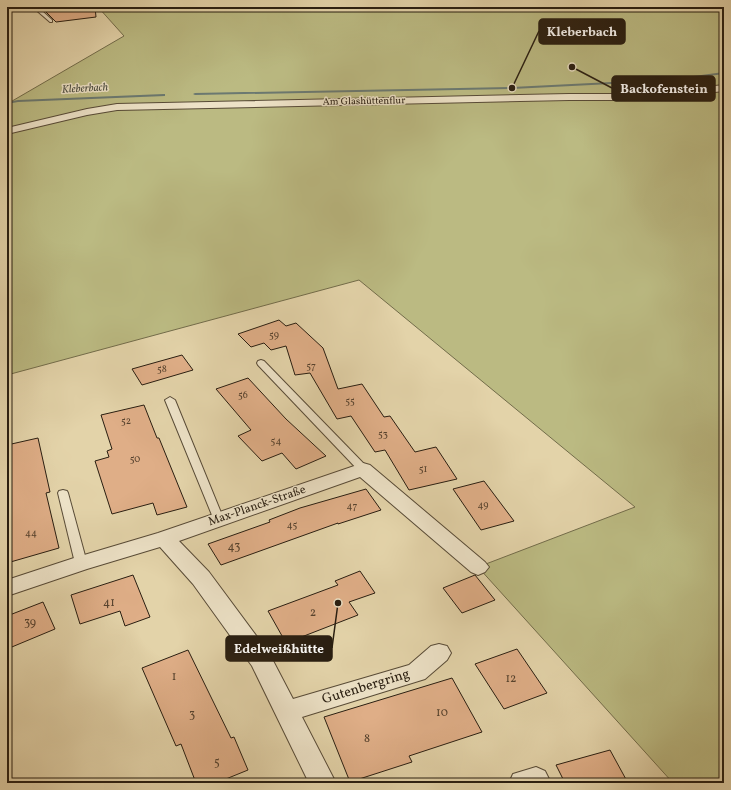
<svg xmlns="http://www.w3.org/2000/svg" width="731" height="790" viewBox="0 0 731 790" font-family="Vollkorn,serif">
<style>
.green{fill:#bbba82;stroke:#726c4a}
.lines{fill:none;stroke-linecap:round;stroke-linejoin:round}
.stream{fill:#6b7971;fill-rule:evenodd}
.building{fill:#dfae87;stroke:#291e11}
.service-casing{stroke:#584b37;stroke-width:2}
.minor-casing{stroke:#584b37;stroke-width:2}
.service{fill:#ede2c7;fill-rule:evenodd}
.minor{fill:#ede2c7;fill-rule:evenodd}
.labels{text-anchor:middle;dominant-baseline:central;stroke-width:3;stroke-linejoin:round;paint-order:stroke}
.far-street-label{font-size:10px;fill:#291e11;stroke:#ede2c7}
.number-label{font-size:10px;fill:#56422e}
.far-water-label{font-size:11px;font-style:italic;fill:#4a4c41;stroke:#ede2c7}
.street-label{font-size:12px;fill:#291e11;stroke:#ede2c7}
.near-number-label{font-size:12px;fill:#56422e}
.near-street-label{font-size:14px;fill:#291e11;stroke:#ede2c7}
.leader{fill:none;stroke:#291e11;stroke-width:1.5}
.callout-dot{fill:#291e11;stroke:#ede2c7;stroke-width:1.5}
.callout{fill:#291e11;stroke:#291e11;stroke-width:1.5}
.callout-label{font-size:13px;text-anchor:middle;font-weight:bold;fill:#fff}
</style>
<rect width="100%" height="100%" fill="#e3d3a9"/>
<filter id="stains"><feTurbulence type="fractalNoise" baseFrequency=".005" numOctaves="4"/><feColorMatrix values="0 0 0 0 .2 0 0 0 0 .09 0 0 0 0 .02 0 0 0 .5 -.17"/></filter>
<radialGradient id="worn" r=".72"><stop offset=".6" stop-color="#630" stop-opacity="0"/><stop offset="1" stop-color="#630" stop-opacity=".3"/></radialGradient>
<polygon class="green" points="98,7 724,7 724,783 673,783 478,567 635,507 359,280 7,375 7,104 124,36"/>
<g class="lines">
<g class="stream">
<polygon points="724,72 724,74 671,81 512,89 195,95 193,94 195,93 512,87 671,79"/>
<polygon points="164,94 165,94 165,96 18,102 7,104 7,102 18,100"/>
</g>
</g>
<g class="building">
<polygon points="46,7 95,7 96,17 56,22 43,9"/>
<polygon points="279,320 286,326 296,323 323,348 338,389 362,384 384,417 390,416 415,452 436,447 457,479 409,490 385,450 375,452 351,416 337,419 310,373 295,375 286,346 271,350 264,343 251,347 238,334"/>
<polygon points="182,355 193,370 142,385 132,369"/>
<polygon points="248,378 286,419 326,456 296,469 282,453 262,461 238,436 251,430 216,389"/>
<polygon points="144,405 157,438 159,438 187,507 157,515 153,503 112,514 95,461 109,457 107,451 112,449 101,415"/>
<polygon points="38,438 50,492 46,493 59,548 7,563 7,445"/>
<polygon points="484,481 514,521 481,530 453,489"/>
<polygon points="366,489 381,510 338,524 338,523 221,565 208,544 270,522 269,520 300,508"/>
<polygon points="360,571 375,593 349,602 358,615 286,643 268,611 338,585 335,581"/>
<polygon points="133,575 150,617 125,626 120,611 80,624 71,595"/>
<polygon points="475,575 495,600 462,613 443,588"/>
<polygon points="43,602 55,629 7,649 7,616"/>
<polygon points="517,649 547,693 504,709 475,664"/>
<polygon points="188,650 231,738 234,737 248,770 216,783 196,783 181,744 176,746 142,668"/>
<polygon points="452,678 482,732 409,756 412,762 350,782 324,717"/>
<polygon points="610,750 628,783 565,783 556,765"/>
</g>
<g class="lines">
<defs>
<g id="service">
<polygon points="39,7 45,7 40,9 52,20 52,22 50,22 35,9"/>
<polygon points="261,360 264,361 367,467 368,469 367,471 359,471 258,365 257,363 258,361"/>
<polygon points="170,397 175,400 224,520 223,523 215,523 214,520 165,400"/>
<polygon points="63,490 67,491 68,493 87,563 85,566 81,567 77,566 75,563 58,493 59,491"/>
</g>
<g id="minor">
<polygon points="724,85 724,91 641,100 569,100 117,110 87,115 7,134 7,128 87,109 117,104 569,94 641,94"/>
<polygon points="363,463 370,465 485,562 489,567 485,572 478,575 471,572 360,477 179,541 209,572 269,653 293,699 409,665 431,646 439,644 447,646 451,653 447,660 425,679 302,717 336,783 309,783 252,666 193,584 160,547 87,569 7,596 7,580 74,558 158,533"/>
<polygon points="536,767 545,771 549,779 547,783 509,783 513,774"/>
</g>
</defs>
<use href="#service" class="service-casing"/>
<use href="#minor" class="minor-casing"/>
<use href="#service" class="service"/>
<use href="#minor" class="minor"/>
</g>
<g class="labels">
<g class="far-street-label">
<text transform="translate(364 101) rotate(-1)">Am Glashüttenflur</text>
</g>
<g class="number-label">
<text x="274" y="335">59</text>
<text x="311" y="366">57</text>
<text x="162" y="369">58</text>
<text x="243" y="395">56</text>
<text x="350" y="401">55</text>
<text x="126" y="421">52</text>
<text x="383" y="434">53</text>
<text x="276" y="441">54</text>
<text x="135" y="459">50</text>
<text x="423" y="469">51</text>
<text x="483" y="505">49</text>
<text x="352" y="506">47</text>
<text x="292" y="525">45</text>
<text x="31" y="533">44</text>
</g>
<g class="far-water-label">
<text transform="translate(85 89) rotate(-3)">Kleberbach</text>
</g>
<g class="street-label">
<text transform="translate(257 506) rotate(-19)">Max-Planck-Straße</text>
</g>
<g class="near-number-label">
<text x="234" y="547">43</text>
<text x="109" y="603">41</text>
<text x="313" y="613">2</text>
<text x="30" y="623">39</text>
<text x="174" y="677">1</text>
<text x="511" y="679">12</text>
<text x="442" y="713">10</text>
<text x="192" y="715">3</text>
<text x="367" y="739">8</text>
<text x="217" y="763">5</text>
</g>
<g class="near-street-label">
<text transform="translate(366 687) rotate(-17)">Gutenbergring</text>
</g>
</g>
<path class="leader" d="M512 88L539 31M572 67L612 88M338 603L332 648"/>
<g class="callout-dot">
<circle cx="512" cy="88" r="4"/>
<circle cx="572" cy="67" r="4"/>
<circle cx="338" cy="603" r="4"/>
</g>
<g class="callout">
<rect x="539" y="19" width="86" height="25" rx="4"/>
<rect x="612" y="76" width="103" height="25" rx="4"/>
<rect x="226" y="636" width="106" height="25" rx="4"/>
</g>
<g class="callout-label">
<text x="582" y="36">Kleberbach</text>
<text x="664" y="93">Backofenstein</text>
<text x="279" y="653">Edelweißhütte</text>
</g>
<rect width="731" height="790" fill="none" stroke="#e3d3a9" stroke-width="24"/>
<rect x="8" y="8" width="715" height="774" fill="none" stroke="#291e11" stroke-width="2"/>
<rect x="12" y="12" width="707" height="766" fill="none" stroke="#291e11"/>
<rect width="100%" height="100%" filter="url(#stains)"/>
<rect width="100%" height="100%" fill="url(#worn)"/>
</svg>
